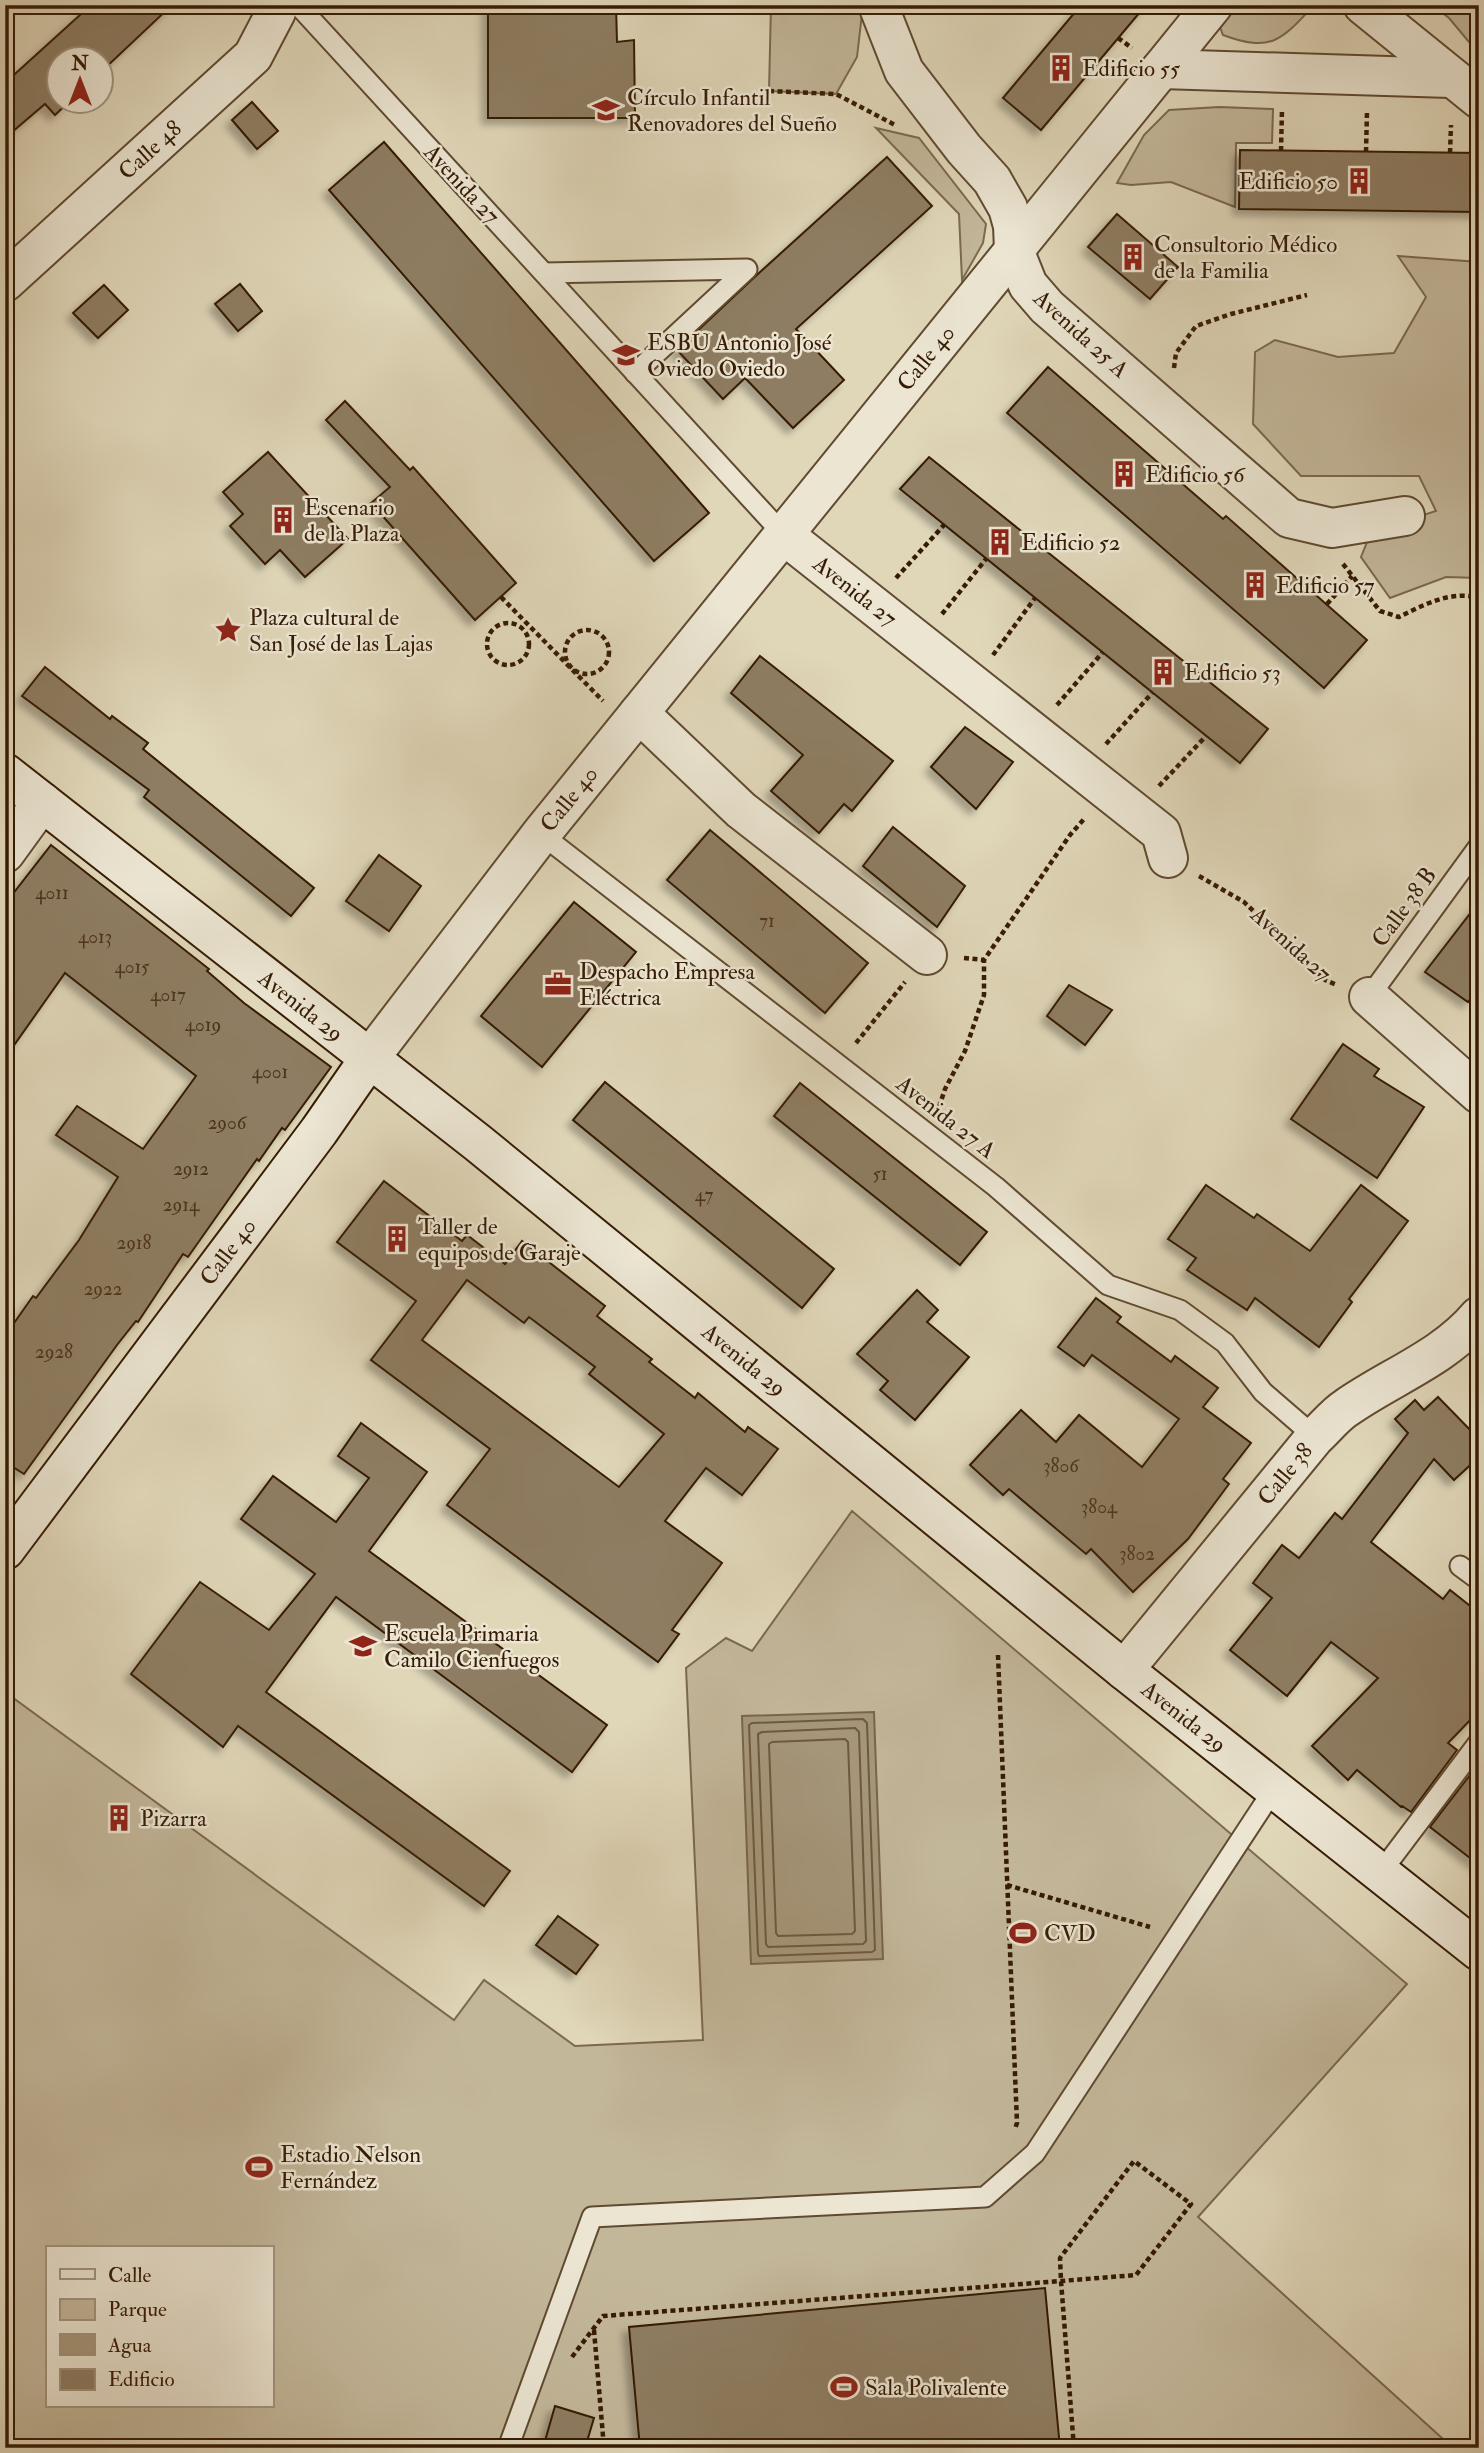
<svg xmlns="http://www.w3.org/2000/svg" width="1484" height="2453" viewBox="0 0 1484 2453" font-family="'IM FELL Double Pica',serif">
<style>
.green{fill:#c3b79a;stroke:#7c694f;stroke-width:2;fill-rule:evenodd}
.water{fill:#a6977b;stroke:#79654b;stroke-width:2}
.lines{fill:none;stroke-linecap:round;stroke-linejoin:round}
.shore{stroke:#6e5940;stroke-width:2}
.building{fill:#8e7d62;stroke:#361b04;stroke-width:2;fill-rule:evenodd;filter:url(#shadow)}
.service-casing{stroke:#604a31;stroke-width:23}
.minor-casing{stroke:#604a31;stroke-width:42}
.secondary-casing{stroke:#361b04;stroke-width:42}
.path{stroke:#361b04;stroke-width:4.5;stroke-dasharray:5 3.5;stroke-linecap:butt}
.service{stroke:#ebe5d2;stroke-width:19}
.minor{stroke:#ebe5d2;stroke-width:38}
.secondary{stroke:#ebe5d2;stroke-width:38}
.labels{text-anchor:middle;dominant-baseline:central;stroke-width:5;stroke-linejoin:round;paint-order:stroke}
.number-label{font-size:19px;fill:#4c341c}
.poi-label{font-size:23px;fill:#361b04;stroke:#ebe5d2;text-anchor:start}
.street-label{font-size:23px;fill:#361b04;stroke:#ebe5d2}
</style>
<defs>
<filter id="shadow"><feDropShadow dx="-6" dy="6" stdDeviation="3.5" flood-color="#0004"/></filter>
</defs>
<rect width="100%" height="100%" fill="#e0d7b9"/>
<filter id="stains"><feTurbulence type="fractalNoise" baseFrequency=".00286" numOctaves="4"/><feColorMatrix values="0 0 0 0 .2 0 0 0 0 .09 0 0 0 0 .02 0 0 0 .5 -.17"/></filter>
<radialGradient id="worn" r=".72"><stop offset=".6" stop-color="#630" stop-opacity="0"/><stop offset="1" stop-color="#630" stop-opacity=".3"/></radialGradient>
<g class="green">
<polygon points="771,5 863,5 857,57 836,94 769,91"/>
<path d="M1232,5h81v1c-31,34 -42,47 -90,29l-5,-13z"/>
<polygon points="1432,5 1479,5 1479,54 1449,18"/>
<polygon points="1219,107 1273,109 1272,143 1236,143 1235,207 1171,182 1131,185 1117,183 1144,135 1169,110"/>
<polygon points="876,128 919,138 986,224 983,243 962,280 959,214"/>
<polygon points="1398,256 1479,262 1479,578 1446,577 1390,598 1361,557 1371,532 1436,511 1419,476 1301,476 1253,424 1255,352 1275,340 1338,357 1394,353 1426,297"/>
<path d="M852,1511l555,473 -209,233 255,231h-1448v-756l449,328 30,-40 91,66 128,-6 -17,-372 40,-30 26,13zM47,2248h224v158h-224z"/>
</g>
<polygon class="water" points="874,1712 883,1959 751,1964 742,1716"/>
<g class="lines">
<g class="shore">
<polygon points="863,1719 867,1723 875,1950 872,1952 759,1956 758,1953 749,1725 752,1723"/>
<polygon points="855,1728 859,1732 866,1941 863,1944 768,1947 766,1944 758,1734 762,1732"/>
<polygon points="845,1739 848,1742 855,1931 852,1934 778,1936 776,1933 769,1744 772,1742"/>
</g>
</g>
<g class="building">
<polygon points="91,5 172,5 102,71 102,60 60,60 60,102 69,102 55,115 45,104 5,138 5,83"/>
<polygon points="488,5 616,5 617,42 634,40 635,118 488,118"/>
<polygon points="1081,5 1146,5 1041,130 1003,98"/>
<polygon points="252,102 278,131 257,149 232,120"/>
<polygon points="384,142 709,513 654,561 329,190"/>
<polygon points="1240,150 1479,153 1479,212 1239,209"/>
<polygon points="887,157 932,206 796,329 844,380 793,428 745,378 723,399 677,350 759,273"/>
<polygon points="1117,214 1178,267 1150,299 1088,247"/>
<polygon points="240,284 262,311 238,331 215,304"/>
<polygon points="104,285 128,310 98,338 73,313"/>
<polygon points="1048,367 1223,519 1226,516 1367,640 1324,688 1007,413"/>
<polygon points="345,401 410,470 413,467 516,583 475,620 371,503 390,487 326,420"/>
<polygon points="268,452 348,539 305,577 280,550 265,564 230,526 243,514 223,492"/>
<polygon points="929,457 1268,729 1240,763 900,489"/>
<polygon points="760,656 893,761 852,811 844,804 819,833 771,791 803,755 731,693"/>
<polygon points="45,667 110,719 112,716 148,743 143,749 314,888 291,916 144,797 149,790 22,696"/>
<polygon points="965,727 1013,762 976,809 931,767"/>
<polygon points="893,827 965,886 937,927 863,866"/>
<polygon points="710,830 868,963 825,1013 667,880"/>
<polygon points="51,845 209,969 207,971 244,1003 331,1067 285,1130 282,1128 259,1161 257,1159 188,1257 183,1254 138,1322 136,1321 117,1345 24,1474 5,1462 5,1336 33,1296 36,1298 79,1240 118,1177 56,1135 77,1106 143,1149 196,1076 65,973 5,1058 5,904"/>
<polygon points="379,855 421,886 389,931 346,901"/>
<polygon points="574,902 636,952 542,1067 481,1016"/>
<polygon points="1479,902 1479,987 1468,1002 1425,972"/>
<polygon points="1069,985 1112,1010 1085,1045 1047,1016"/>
<polygon points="1343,1044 1379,1069 1374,1076 1424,1107 1377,1178 1291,1119"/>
<polygon points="605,1082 834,1269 802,1308 573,1120"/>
<polygon points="800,1083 987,1232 960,1265 774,1116"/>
<path d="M384,1181l78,60 5,-6 38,29 17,-23 83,65 -8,10 55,43 -3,3 46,36 3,-5 47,39 3,-5 30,22 -36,46 -36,-27 -41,53 57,42 -50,67 7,4 -21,28 -211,-157 43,-56 -119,-89 45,-59 -79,-59zM467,1280l57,43 5,-6 66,50 -6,7 75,60 -45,53 -197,-147z"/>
<polygon points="1206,1185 1254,1218 1257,1214 1310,1251 1361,1185 1408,1221 1349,1299 1352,1302 1319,1347 1255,1298 1247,1310 1187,1270 1196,1258 1168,1239"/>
<polygon points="917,1290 938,1310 927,1322 969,1357 915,1420 880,1390 888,1381 857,1354"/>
<polygon points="1096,1298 1121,1317 1117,1322 1171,1362 1175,1356 1218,1388 1203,1407 1251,1443 1223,1479 1229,1484 1188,1539 1133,1592 1091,1549 1086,1554 1009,1489 1003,1495 970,1465 1021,1410 1056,1442 1079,1415 1142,1467 1179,1419 1092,1355 1084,1366 1058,1347"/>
<polygon points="1438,1397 1479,1439 1479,1457 1454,1480 1434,1459 1371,1542 1443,1599 1450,1590 1479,1613 1479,1711 1448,1743 1457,1750 1411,1812 1402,1806 1401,1807 1357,1770 1348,1780 1312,1746 1378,1678 1331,1642 1287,1696 1230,1650 1272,1598 1253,1583 1282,1545 1299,1558 1335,1513 1342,1519 1408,1433 1395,1419 1415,1400 1424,1410"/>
<polygon points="361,1423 427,1472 369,1551 607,1725 572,1772 336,1597 266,1692 510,1871 484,1906 238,1726 223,1747 131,1674 200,1582 269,1630 315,1574 241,1519 273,1476 336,1522 369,1478 338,1456"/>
<polygon points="1477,1766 1479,1767 1479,1865 1430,1827"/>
<polygon points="558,1916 598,1945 576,1974 536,1945"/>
<polygon points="1045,2288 1060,2448 640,2448 629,2327"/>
<polygon points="555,2406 594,2418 585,2448 543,2448"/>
</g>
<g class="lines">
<defs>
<g id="service">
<polyline points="298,5 784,535"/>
<polyline points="544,273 747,269 635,373"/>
<polyline points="541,834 996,1187 1108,1285 1180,1310 1225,1343 1263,1392 1315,1437"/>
<polyline points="1369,997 1479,846"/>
<polyline points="1460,1566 1479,1580"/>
<polyline points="1381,1872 1479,1742"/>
<polyline points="508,2448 592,2217 985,2197 1035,2153 1274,1789"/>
</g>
<g id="minor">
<polyline points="878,5 904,71 964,149 992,180 1008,208 1013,226 1014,250 1028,285 1047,307 1289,518 1332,528 1405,516"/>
<polyline points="1363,5 1479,99"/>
<polyline points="1161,69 1451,78"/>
<polyline points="5,282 253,56 276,12 274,5"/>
<polyline points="784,535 1161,833 1168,858"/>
<polyline points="639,713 741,810 927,955"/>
<polyline points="5,853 42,802"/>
<polyline points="1369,997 1479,1094"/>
<polyline points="369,1059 541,834 1213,5"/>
<path d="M1124,1670l191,-233c10,-9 20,-22 31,-29 44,-31 98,-50 133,-92"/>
</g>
<g id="secondary">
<polyline points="5,773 478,1143 1124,1670 1479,1951"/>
<polyline points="5,1550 319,1131 369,1059"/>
</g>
</defs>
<use href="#service" class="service-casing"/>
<use href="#minor" class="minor-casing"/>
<use href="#secondary" class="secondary-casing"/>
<g class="path">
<polyline points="1118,38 1132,48"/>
<polyline points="769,91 836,94 897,126"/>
<polyline points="1281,151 1282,109"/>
<polyline points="1366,152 1367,111"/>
<polyline points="1450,153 1451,125"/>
<polyline points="1174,368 1176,353 1196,326 1231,314 1307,295"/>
<path d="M1343,564l37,47 19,6c24,-12 52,-27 80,-19"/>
<polyline points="896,578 944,525"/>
<polyline points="501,597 603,701"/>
<polyline points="1327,604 1352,576"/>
<polyline points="942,614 986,559"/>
<circle cx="508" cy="644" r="21"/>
<circle cx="587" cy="652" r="22"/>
<polyline points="993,655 1035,598"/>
<polyline points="1057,705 1103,652"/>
<polyline points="1106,744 1153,692"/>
<polyline points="1159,786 1206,736"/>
<polyline points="1199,876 1244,902 1325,980 1337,985"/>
<polyline points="964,958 984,960"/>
<polyline points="856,1043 905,982"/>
<polyline points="939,1107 945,1089 965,1051 984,995 984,960 1070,835 1085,818"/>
<polyline points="998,1655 1017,2123 1015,2129"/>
<polyline points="1007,1885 1150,1927"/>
<polyline points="594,2330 604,2448"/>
<polyline points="572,2357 603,2316 1061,2281 1136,2275 1191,2204 1134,2161 1060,2258 1061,2281 1074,2448"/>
</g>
<use href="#service" class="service"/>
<use href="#minor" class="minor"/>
<use href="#secondary" class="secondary"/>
</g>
<defs>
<symbol id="building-bare" viewBox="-9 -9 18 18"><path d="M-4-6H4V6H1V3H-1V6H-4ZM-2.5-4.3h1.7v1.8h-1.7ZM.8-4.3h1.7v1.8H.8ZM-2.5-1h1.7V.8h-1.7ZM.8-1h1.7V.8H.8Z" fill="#8f2418" stroke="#ebe5d2" stroke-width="2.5" paint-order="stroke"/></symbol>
<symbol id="school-bare" viewBox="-9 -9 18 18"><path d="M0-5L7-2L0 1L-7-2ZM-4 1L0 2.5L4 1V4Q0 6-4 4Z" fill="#8f2418" stroke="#ebe5d2" stroke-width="2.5" paint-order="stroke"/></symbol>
<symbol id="sight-bare" viewBox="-9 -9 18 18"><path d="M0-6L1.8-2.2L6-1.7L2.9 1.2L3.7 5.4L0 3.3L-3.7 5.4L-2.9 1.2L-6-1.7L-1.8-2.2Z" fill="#8f2418" stroke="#ebe5d2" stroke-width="2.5" paint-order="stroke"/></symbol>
<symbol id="office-bare" viewBox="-9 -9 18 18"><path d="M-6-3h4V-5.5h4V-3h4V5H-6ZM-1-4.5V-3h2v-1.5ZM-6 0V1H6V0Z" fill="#8f2418" stroke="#ebe5d2" stroke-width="2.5" paint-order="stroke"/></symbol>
<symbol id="stadium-bare" viewBox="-9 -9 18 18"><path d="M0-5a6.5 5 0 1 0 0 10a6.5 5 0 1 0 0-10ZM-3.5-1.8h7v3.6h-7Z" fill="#8f2418" stroke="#ebe5d2" stroke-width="2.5" paint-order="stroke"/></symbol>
</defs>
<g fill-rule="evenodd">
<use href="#building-bare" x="1042" y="49" width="38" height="38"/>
<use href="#school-bare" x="587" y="91" width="38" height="38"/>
<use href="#building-bare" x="1340" y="162" width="38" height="38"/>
<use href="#building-bare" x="1114" y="238" width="38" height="38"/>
<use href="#school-bare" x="607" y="336" width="38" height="38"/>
<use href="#building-bare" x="1105" y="455" width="38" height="38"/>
<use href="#building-bare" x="264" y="501" width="38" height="38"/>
<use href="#building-bare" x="981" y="523" width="38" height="38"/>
<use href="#building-bare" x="1236" y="566" width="38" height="38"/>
<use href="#sight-bare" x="209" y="611" width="38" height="38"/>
<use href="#building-bare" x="1144" y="653" width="38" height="38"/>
<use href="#office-bare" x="539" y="965" width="38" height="38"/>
<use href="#building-bare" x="378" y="1220" width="38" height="38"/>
<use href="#school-bare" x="344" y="1627" width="38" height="38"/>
<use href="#building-bare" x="100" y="1799" width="38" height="38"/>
<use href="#stadium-bare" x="1004" y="1914" width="38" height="38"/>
<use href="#stadium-bare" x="240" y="2148" width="38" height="38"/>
<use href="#stadium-bare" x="825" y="2368" width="38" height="38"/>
</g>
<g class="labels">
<g class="number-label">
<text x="52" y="893">4011</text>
<text x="767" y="921">71</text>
<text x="95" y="937">4013</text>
<text x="132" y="967">4015</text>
<text x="168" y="995">4017</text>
<text x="203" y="1025">4019</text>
<text x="270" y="1072">4001</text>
<text x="227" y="1123">2906</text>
<text x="191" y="1169">2912</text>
<text x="880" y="1174">51</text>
<text x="704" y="1195">47</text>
<text x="181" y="1205">2914</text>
<text x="134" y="1243">2918</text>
<text x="103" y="1289">2922</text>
<text x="54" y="1352">2928</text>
<text x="1061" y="1466">3806</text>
<text x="1099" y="1507">3804</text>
<text x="1137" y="1554">3802</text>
</g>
<g class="poi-label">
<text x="1082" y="68">Edificio 55</text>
<text x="627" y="97">Círculo Infantil<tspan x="627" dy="26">Renovadores del Sueño</tspan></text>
<text x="1338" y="181" text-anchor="end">Edificio 50</text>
<text x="1154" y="244">Consultorio Médico<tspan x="1154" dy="26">de la Familia</tspan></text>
<text x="647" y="342">ESBU Antonio José<tspan x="647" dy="26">Oviedo Oviedo</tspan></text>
<text x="1145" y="474">Edificio 56</text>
<text x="304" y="507">Escenario<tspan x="304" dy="26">de la Plaza</tspan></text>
<text x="1021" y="542">Edificio 52</text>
<text x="1276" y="585">Edificio 57</text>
<text x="249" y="617">Plaza cultural de<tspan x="249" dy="26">San José de las Lajas</tspan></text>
<text x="1184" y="672">Edificio 53</text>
<text x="579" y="971">Despacho Empresa<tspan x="579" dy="26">Eléctrica</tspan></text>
<text x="418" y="1226">Taller de<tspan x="418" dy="26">equipos de Garaje</tspan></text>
<text x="384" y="1633">Escuela Primaria<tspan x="384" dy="26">Camilo Cienfuegos</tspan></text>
<text x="140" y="1818">Pizarra</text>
<text x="1044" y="1933">CVD</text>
<text x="280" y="2154">Estadio Nelson<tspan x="280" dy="26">Fernández</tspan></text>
<text x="865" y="2387">Sala Polivalente</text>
</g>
<g class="street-label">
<text transform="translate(150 150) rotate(-42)">Calle 48</text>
<text transform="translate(462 184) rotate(47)">Avenida 27</text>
<text transform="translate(1081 334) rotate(42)">Avenida 25 A</text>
<text transform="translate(926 358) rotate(-51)">Calle 40</text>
<text transform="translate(855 591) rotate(38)">Avenida 27</text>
<text transform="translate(569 799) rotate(-51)">Calle 40</text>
<text transform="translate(1404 907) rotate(-54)">Calle 38 B</text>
<text transform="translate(1291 944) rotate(42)">Avenida 27</text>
<text transform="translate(301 1006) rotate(38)">Avenida 29</text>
<text transform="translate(946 1117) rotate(38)">Avenida 27 A</text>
<text transform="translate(228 1252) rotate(-53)">Calle 40</text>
<text transform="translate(744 1360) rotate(39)">Avenida 29</text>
<text transform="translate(1285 1474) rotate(-51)">Calle 38</text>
<text transform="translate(1184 1717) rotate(38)">Avenida 29</text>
</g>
</g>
<rect width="1484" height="2453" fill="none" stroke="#e0d7b9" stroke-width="28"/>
<rect x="7" y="7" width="1470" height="2439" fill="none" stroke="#361b04" stroke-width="3.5"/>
<rect x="14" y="14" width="1456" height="2425" fill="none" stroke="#361b04" stroke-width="2"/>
<rect x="46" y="2246" width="228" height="161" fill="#ebe5d2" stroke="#a39480" stroke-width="2"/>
<rect x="60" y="2269" width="35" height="10" fill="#ebe5d2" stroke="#a39480" stroke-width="2"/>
<text x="108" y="2282" font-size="21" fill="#361b04">Calle</text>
<rect x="60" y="2299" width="35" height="21" fill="#c3b79a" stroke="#a39480" stroke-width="2"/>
<text x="108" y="2316" font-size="21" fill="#361b04">Parque</text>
<rect x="60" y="2334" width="35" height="21" fill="#a6977b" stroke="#a39480" stroke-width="2"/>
<text x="108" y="2352" font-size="21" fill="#361b04">Agua</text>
<rect x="60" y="2369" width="35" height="21" fill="#8e7d62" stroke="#a39480" stroke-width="2"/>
<text x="108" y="2386" font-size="21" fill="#361b04">Edificio</text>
<g transform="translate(80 80)"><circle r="33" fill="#ebe5d2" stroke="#a39480" stroke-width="2"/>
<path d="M0-5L12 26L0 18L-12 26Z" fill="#8f2418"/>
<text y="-10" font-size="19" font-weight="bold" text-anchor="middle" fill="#361b04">N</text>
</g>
<rect width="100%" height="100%" filter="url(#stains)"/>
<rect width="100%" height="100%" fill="url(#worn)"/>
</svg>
